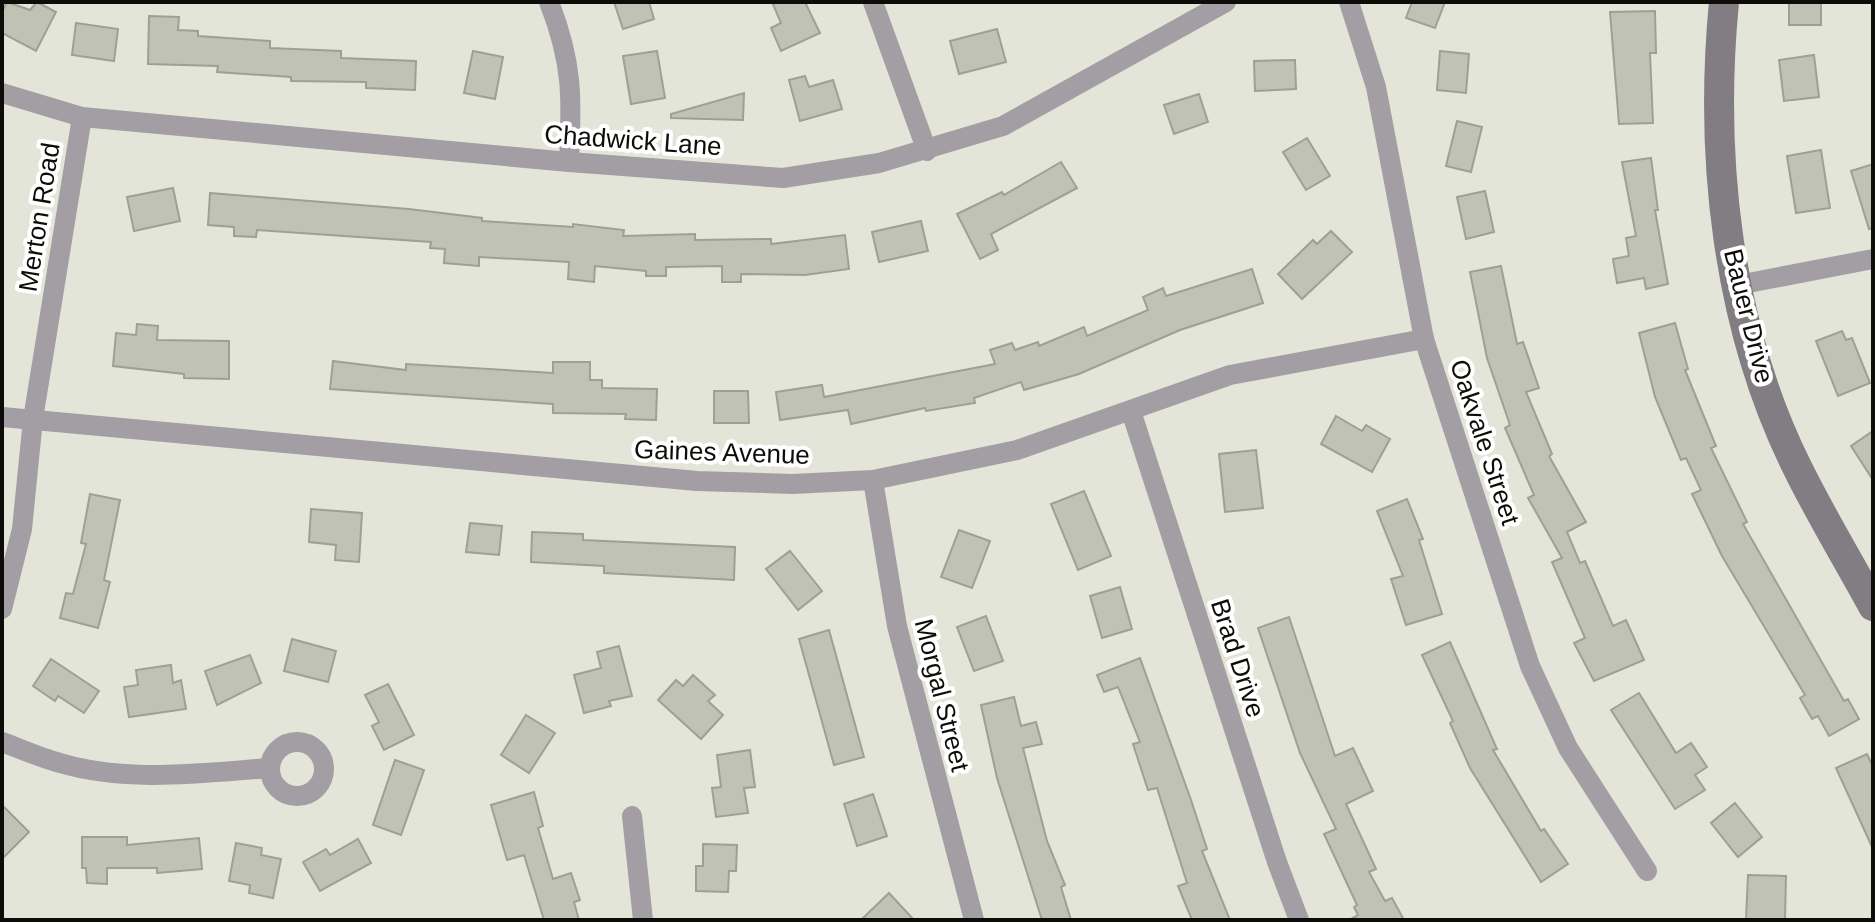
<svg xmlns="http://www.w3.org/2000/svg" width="1875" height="922" viewBox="0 0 1875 922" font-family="Helvetica,sans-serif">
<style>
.building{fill:#c1c2b6;stroke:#9fa094;stroke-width:2}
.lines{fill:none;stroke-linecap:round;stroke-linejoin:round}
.street{stroke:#a29ea3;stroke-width:20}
.secondary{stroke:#827d83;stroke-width:30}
.labels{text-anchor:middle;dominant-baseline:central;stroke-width:8;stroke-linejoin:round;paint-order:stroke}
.street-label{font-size:26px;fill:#0c0c08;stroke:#fff}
</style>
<rect width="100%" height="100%" fill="#e4e5d9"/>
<g class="building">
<polygon points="7,2 30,10 37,2 56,12 36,51 2,33 2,12"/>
<polygon points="614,2 649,2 654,19 623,29"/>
<polygon points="772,2 805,2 820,33 781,51 771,28 781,23"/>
<polygon points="1412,2 1445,2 1435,28 1406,18"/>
<rect x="1789" y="2" width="32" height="23"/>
<polygon points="1655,11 1656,53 1650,53 1653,123 1619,124 1610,12"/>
<polygon points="149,16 179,17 178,30 198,31 198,36 270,41 270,48 341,51 341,58 416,61 415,90 366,88 366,82 291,81 291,77 217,72 218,66 148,64"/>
<polygon points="76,23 118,29 114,61 72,55"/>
<polygon points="997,29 1006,62 959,74 950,41"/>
<polygon points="473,51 503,57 495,99 464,93"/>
<polygon points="657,51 665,98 631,104 623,56"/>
<polygon points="1440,51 1469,54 1466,93 1437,90"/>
<polygon points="1814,55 1819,97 1784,101 1779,60"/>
<polygon points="1295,60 1296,89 1255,91 1254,61"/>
<polygon points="805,76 809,87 833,80 842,109 800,121 789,80"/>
<polygon points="744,93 743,120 671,118 671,114"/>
<polygon points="1199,94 1208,122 1174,134 1164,105"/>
<polygon points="1457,121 1482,127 1471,172 1446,166"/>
<polygon points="1307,138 1330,176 1306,190 1283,152"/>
<polygon points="1821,150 1830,208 1796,213 1787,156"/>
<polygon points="1651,158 1658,210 1655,210 1668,284 1646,289 1644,278 1617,283 1613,259 1629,256 1626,238 1636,236 1622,162"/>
<polygon points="1061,162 1077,188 991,234 998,250 980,259 957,214 1002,192 1004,195"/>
<polygon points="1873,164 1873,228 1869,229 1851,171"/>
<polygon points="173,188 180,221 134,231 127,197"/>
<polygon points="1485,191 1494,232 1466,239 1457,197"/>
<polygon points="210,193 409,209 482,218 482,221 573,227 573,224 624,230 623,236 695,234 695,240 771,239 771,244 845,235 849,269 805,275 741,274 741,282 722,282 722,266 666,267 666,276 646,276 646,271 595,266 594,282 568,279 569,262 479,257 479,266 444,263 445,249 430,248 431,242 257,230 256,237 234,236 234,227 208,225"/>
<polygon points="921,221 928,251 879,262 872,232"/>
<polygon points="1331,231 1352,252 1302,299 1278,274 1313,240 1317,244"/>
<polygon points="1501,266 1517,344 1523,342 1539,388 1526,392 1552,454 1549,456 1586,522 1567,532 1580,563 1585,561 1613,626 1626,620 1644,660 1594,681 1574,643 1585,638 1552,562 1562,558 1528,498 1534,495 1505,428 1510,425 1487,358 1470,272"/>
<polygon points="1252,269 1263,303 1180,330 1079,374 1024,390 1021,382 974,398 975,403 926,411 925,408 851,424 848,410 780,420 776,392 822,385 824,397 995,364 990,350 1012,343 1015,350 1038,342 1039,346 1084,327 1087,336 1148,310 1143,297 1163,288 1166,296"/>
<polygon points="1675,323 1688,369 1685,370 1716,446 1711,448 1747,522 1743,524 1844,701 1848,699 1859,719 1829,736 1818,716 1812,719 1800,698 1805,695 1722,556 1692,494 1701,490 1686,458 1681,460 1655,397 1639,333"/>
<polygon points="137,324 158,326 157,340 229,341 229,379 184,378 184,374 113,366 116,333 136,335"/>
<polygon points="1842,331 1846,340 1852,338 1870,383 1838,396 1816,341"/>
<polygon points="333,361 406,370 406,364 553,373 553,362 590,362 590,380 602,380 602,388 657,389 656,420 625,419 626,414 553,413 553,404 330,389"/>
<polygon points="714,391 748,391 749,423 714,423"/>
<polygon points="1336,416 1362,431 1366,425 1390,439 1372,472 1321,444"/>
<polygon points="1873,431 1873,480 1851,446"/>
<polygon points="1256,450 1263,508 1225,512 1219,454"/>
<polygon points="1084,491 1111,556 1078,570 1051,504"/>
<polygon points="90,494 120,500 104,580 110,582 98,628 60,618 66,593 73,594 86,544 81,543"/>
<polygon points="1407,499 1423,539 1419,540 1442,614 1406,625 1391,579 1403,576 1377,511"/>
<polygon points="311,509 362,513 359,562 335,560 336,545 309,542"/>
<polygon points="470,523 502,526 499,555 466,552"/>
<polygon points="959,530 990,541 972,588 941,577"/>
<polygon points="532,532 583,534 583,540 735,547 734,580 604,573 604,566 531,562"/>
<polygon points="790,551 822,591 798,610 766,569"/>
<polygon points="1120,587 1132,629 1102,638 1090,596"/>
<polygon points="986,616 1003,661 974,671 957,627"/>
<polygon points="1289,617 1335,756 1353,748 1373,791 1346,804 1376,869 1369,872 1385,901 1392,898 1404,920 1349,920 1358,915 1354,907 1357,905 1324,834 1336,829 1300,753 1258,628"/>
<polygon points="829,630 864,757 834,765 799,639"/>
<polygon points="292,639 336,651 328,682 284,671"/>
<polygon points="1450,642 1497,749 1493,750 1541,831 1544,829 1568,864 1541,882 1470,768 1450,723 1453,721 1422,655"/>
<polygon points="619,646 632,696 609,701 611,706 584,713 574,675 601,668 597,652"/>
<polygon points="250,655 261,683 217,705 205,671"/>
<polygon points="1140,658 1191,800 1207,849 1202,851 1230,920 1192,920 1178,886 1187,883 1157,788 1148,790 1133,744 1140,742 1118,687 1104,692 1097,675"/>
<polygon points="51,659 99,691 84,713 58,696 55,701 33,686"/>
<polygon points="171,665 173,683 181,680 186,709 129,717 124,687 138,685 136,670"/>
<polygon points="693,675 715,695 708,701 723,715 701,739 658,700 676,680 683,686"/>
<polygon points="388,684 414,735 384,750 372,726 379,722 365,695"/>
<polygon points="1639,693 1676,753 1691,743 1707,767 1695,775 1705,790 1675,809 1611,710"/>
<polygon points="1014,697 1021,726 1036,722 1042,744 1023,748 1047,841 1065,885 1061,887 1071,920 1042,920 997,778 981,705"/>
<polygon points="526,715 555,733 529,773 501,755"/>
<polygon points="750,750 755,787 744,788 748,813 716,817 712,788 721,787 717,755"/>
<polygon points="1867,754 1873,767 1873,849 1836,768"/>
<polygon points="395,760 424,770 401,835 373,825"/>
<polygon points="534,792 543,826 538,828 553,879 571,873 580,900 574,902 579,920 544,920 524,855 507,860 491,805"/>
<polygon points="873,794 887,836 857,846 844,804"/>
<polygon points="1735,803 1762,837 1738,857 1711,823"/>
<polygon points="2,805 29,832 2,859"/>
<polygon points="82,837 127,837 127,845 199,838 202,869 157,873 157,868 107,868 107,884 87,883 86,868 82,868"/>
<polygon points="358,839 371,863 320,891 303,862 326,849 330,855"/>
<polygon points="236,843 262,848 261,855 281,859 273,898 249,893 250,885 229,881"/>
<polygon points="703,844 737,845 736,871 729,871 728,892 696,891 696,866 703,866"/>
<polygon points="1748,875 1786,876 1785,920 1746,920"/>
<polygon points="889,893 914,920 861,920"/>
</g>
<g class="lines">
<g class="street">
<path d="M549,2c24,61 23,96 20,160"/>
<polyline points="873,2 927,151"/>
<polyline points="1349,2 1376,87 1424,339 1530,666 1568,748 1647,871"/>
<polyline points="2,93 82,117 569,162 783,178 879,163 1003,126 1226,2"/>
<polyline points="1738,285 1873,259"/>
<polyline points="1131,411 1277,862 1299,920"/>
<polyline points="2,417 697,481 793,484 873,480 1017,450 1230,375 1424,339"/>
<polyline points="873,480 897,626 974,920"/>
<polyline points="2,609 22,529 33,419 82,117"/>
<circle cx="297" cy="769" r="27"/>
<path d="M2,742c19,7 39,16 58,21 67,20 142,10 210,5"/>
<polyline points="632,816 643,920"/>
</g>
<path class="secondary" d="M1724,2c-15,155 3,324 73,465 23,47 51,93 76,139"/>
</g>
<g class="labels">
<g class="street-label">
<text transform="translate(633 140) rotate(4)">Chadwick Lane</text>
<text transform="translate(39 217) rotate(-81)">Merton Road</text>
<text transform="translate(1749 316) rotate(76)">Bauer Drive</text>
<text transform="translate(1485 442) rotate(72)">Oakvale Street</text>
<text transform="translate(722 452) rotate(2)">Gaines Avenue</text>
<text transform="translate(1238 658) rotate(72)">Brad Drive</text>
<text transform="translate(942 695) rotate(76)">Morgal Street</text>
</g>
</g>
<rect width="1875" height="922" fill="none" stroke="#0c0c08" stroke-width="8"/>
</svg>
